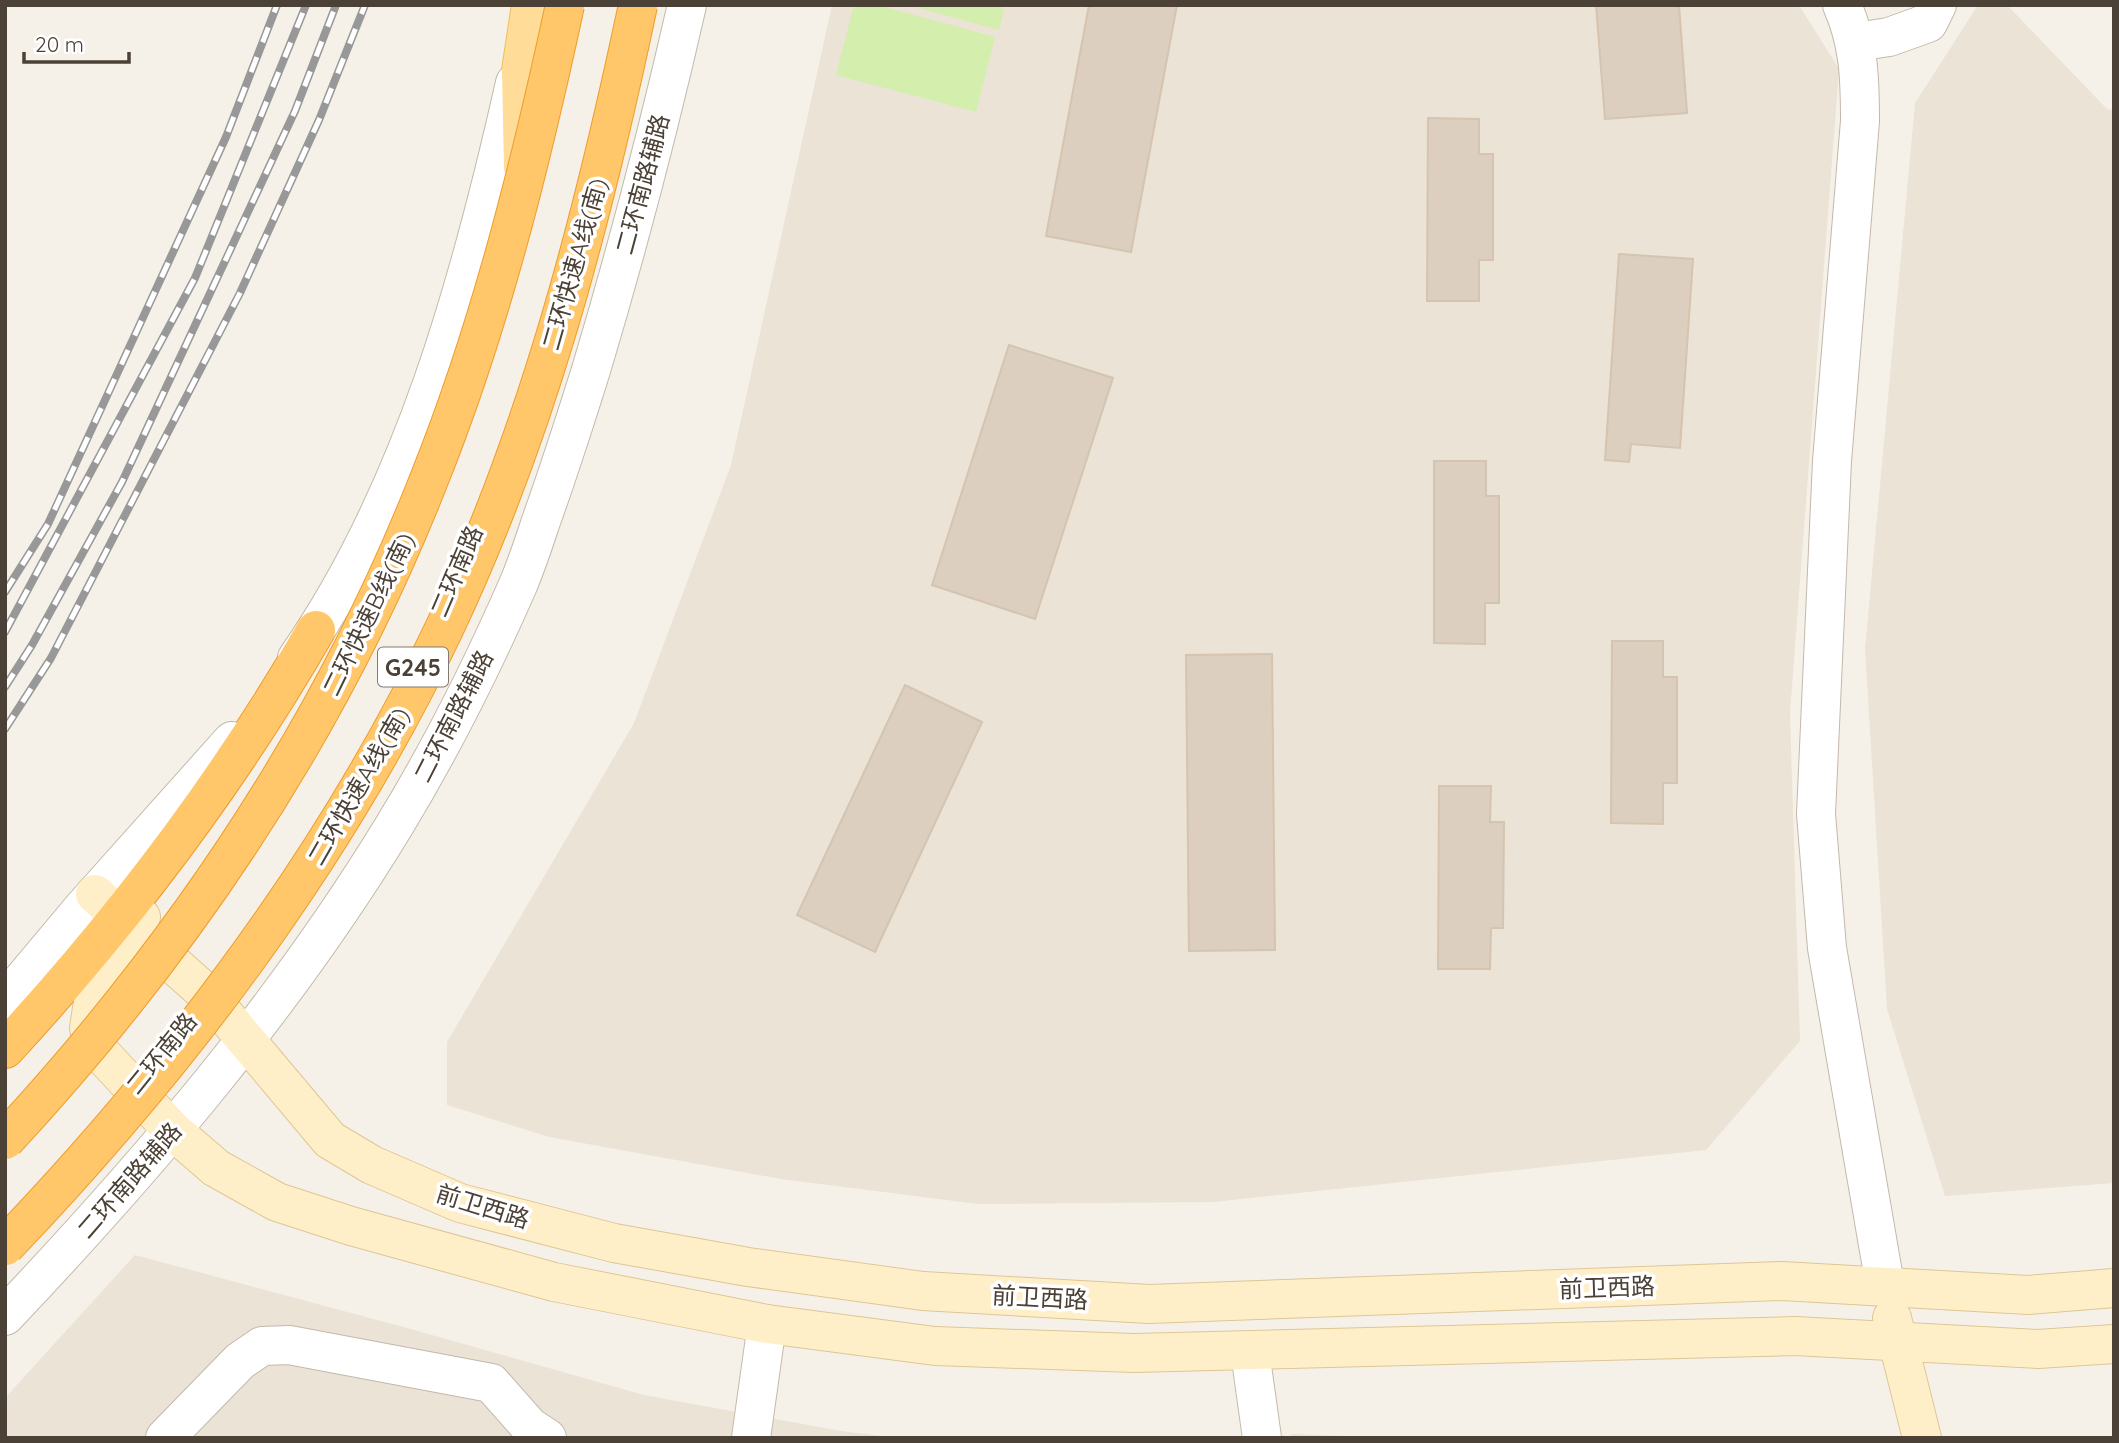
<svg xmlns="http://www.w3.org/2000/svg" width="2119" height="1443" viewBox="0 0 2119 1443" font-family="Quicksand,'Noto Sans SC',sans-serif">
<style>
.residential{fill:#eae3d6}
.green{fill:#d4eead}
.building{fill:#dccfbf;stroke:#d5c4af;stroke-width:2}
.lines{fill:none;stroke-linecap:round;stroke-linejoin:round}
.street-casing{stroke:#c3b9aa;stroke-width:40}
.secondary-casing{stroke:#dec695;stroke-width:40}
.primary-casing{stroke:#f2bc5b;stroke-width:40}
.highway-casing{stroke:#ef9c29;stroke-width:40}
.street{stroke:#fff;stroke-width:38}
.secondary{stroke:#ffefc9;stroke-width:38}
.primary{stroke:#ffdc98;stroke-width:38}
.highway{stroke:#ffc66a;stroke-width:38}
.rail-casing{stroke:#989898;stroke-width:8}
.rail{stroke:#fff;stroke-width:5;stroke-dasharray:16;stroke-linecap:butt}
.highway-bridge-casing{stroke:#ef9c29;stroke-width:40;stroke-linecap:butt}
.highway-bridge{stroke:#ffc66a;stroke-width:38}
.labels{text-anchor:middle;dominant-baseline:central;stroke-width:7;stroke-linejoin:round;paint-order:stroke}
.shield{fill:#fff;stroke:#817a72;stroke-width:2}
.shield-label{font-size:23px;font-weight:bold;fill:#4b4136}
.street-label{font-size:24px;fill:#4b4136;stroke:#fff}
</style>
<rect width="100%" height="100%" fill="#f6f1e8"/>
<g class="residential">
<polygon points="832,5 1799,5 1839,69 1790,713 1800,1041 1706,1150 1214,1202 978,1204 781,1179 549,1137 447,1105 447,1042 634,723 731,465"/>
<polygon points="1978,5 2007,5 2107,109 2114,110 2114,1183 1945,1196 1887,1009 1865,649 1915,103"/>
<polygon points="135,1255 400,1326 644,1395 841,1431 898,1438 5,1438 5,1398"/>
<polygon points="1291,1434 1404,1438 1292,1438"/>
</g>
<g class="green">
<polygon points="854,5 877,5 995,37 976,112 836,75"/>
<polygon points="908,5 1005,5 999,30"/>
</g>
<g class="building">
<polygon points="1089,5 1177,5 1131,252 1046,236"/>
<polygon points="1596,5 1679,5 1687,113 1605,119"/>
<polygon points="1428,118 1479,119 1479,154 1493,154 1493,260 1479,260 1479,301 1427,301"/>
<polygon points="1619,254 1693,259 1680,448 1631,444 1629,462 1605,460"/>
<polygon points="1009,345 1113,378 1035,619 932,585"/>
<polygon points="1434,461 1486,461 1486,496 1499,496 1499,603 1485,603 1485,644 1434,643"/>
<polygon points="1612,641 1663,641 1663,677 1677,677 1677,783 1663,783 1663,824 1611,823"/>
<polygon points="1272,654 1275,950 1189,951 1186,655"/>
<polygon points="905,685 982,722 875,952 797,915"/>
<polygon points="1439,786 1491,786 1490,822 1504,822 1503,928 1491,928 1490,969 1438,969"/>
</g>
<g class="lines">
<defs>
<g id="street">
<path d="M1842,5c17,38 18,74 18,116l-28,340 -16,353 11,134 58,337"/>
<polyline points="1856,42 1889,37 1928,23 1937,5"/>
<path d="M297,658c116,-167 174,-379 218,-575"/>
<polyline points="5,1001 82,909 232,741"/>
<path d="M5,1316c143,-151 280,-311 389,-490 47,-77 88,-159 124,-241 9,-21 16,-43 23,-64 18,-50 34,-100 50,-151 36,-120 68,-242 96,-365"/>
<polyline points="1250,1352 1262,1438"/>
<polyline points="165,1438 240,1361 262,1346 289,1345 491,1383 530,1427 547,1438"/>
<polyline points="751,1438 767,1324"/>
</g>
<g id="secondary">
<polyline points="95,894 208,995 330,1140 372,1165 460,1203 614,1243 748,1267 923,1291 1149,1304 1782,1281 2028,1295 2114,1288"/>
<polyline points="141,917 107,963 95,989 89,1028 98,1050 172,1130 216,1168 277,1202 351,1226 554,1282 767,1324 935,1346 1134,1353 1795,1336 2038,1349 2114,1344"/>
<polyline points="1892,1318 1922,1438"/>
</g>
<polyline id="primary" points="523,167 521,71 531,5"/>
<path id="highway" d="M5,1049c120,-130 223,-266 311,-419"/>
</defs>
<use href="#street" class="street-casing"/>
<use href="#secondary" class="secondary-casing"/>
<use href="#primary" class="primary-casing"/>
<use href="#highway" class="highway-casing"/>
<use href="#street" class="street"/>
<use href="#secondary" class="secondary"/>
<use href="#primary" class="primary"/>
<use href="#highway" class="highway"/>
<defs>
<g id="rail">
<polyline points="5,592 48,524 226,137 277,5"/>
<polyline points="5,632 195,278 306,5"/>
<polyline points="5,687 32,645 122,482 295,111 336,5"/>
<polyline points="5,729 51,658 240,293 319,120 365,5"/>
</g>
</defs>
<use href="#rail" class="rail-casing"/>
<use href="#rail" class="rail"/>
<defs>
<g id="highway-bridge">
<path d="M5,1140c179,-193 326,-412 423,-658 62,-154 102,-315 137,-477"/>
<path d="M5,1246c176,-184 330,-387 439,-617 94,-198 149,-411 194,-624"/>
</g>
</defs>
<use href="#highway-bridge" class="highway-bridge-casing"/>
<use href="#highway-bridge" class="highway-bridge"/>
</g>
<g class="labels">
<rect class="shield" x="378" y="647.5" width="70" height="39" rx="5"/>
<g class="shield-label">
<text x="413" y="667">G245</text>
</g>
<g class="street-label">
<text transform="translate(642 184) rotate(-75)">二环南路辅路</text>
<text transform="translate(574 264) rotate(-74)">二环快速A线(南)</text>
<text transform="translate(456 571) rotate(-67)">二环南路</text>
<text transform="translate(368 614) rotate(-64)">二环快速B线(南)</text>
<text transform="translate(453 716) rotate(-63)">二环南路辅路</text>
<text transform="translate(358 786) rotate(-60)">二环快速A线(南)</text>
<text transform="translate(161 1053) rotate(-51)">二环南路</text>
<text transform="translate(129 1180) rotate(-49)">二环南路辅路</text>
<text transform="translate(483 1206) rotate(17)">前卫西路</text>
<text transform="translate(1607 1287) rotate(-2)">前卫西路</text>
<text transform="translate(1040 1297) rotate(3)">前卫西路</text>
</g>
</g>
<rect width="2119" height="1443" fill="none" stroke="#4b4136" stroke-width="14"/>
<path d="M24 52v10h105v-10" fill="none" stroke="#4b4136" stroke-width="3.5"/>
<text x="35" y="52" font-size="21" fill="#4b4136" stroke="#ffffff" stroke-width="5" paint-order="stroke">20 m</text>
</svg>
